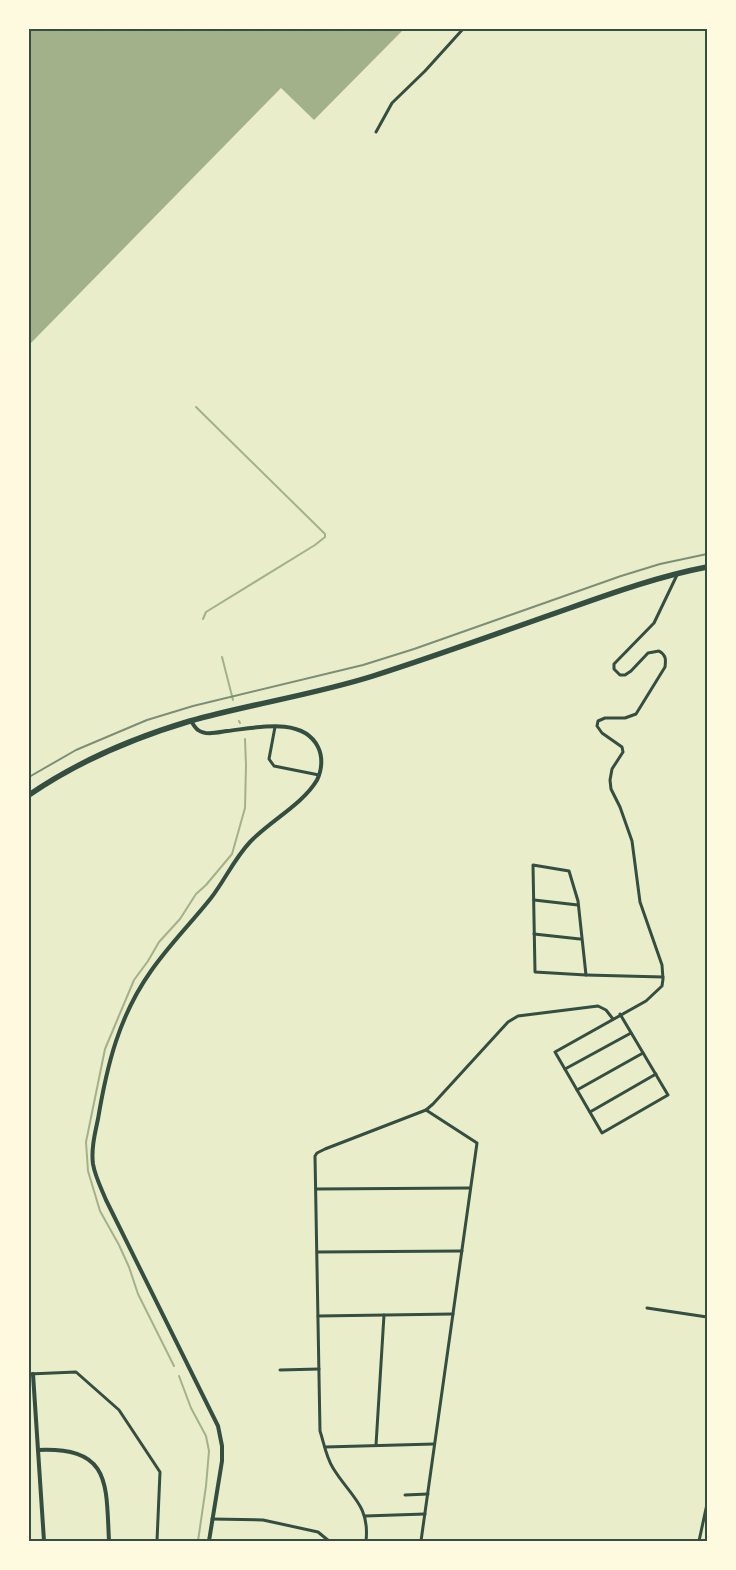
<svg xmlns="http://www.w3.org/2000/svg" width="736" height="1570" viewBox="0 0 736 1570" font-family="'Work Sans',sans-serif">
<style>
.water{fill:#a3b18a}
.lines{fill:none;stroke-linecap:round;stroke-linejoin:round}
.stream{stroke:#a3b18a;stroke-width:2}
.minor{stroke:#344e41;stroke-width:3}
.tertiary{stroke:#344e41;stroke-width:4}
.trunk{stroke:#344e41;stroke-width:5.5}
.rail{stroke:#7c8e77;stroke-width:2}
.neatline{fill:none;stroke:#344e41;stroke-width:2}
</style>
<rect width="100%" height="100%" fill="#e9edc9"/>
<polygon class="water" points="29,29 404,29 314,120 281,88 29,345"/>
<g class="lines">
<g class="stream">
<polyline points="196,407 325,534 325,537 315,545 206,612 203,619"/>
<polyline points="222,657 233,700"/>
<polyline points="239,721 240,723"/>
<polyline points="174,1366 138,1294 129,1267 119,1245 100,1211 88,1171 86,1142 105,1049 134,980 148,961 159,942 180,919 196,894 206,885 232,854 245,808 246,765 245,739"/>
<polyline points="179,1376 191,1408 206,1436 209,1451 206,1486 198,1541"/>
</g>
<g class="minor">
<polyline points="376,132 392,103 425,71 463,29"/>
<polyline points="275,727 269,759 274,766 319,775"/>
<polygon points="533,865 569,871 578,901 586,975 535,972"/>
<polyline points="534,900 578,905"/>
<polyline points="534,934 580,939"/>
<polyline points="586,975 663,977"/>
<path d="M620,1014l48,81 -66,38 -47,-81 91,-51 16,-15 1,-7 -1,-14 -22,-63 -8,-61 -12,-34 -9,-18 -1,-9 2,-11 11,-17 -1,-5 -20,-14 -5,-7 1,-5 7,-3h20l11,-4 29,-47c1,-8 1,-12 -6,-16l-11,2 -17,18 -6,4h-5l-6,-6v-5l40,-41 23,-48"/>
<polyline points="565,1069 631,1033"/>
<polyline points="577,1090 643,1053"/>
<polyline points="590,1112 656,1074"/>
<polyline points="316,1189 470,1188"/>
<polyline points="318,1252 462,1251"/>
<polyline points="647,1308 707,1317"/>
<polyline points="318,1316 453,1314"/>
<polyline points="280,1370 319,1369"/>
<polyline points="29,1374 76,1372 119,1410 160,1472 157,1541"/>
<polyline points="376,1445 384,1315"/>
<polyline points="325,1447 434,1444"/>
<polyline points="405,1495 428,1494"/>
<polyline points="365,1516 425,1514"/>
<polyline points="212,1519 263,1520 318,1532 329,1541"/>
<path d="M366,1541c4,-36 -16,-45 -33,-73 -7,-11 -9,-25 -13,-37l-5,-275 2,-3 8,-4 101,-39 7,-6 75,-82 10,-6 80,-10 8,4 7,9"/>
<polyline points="421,1541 477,1143 426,1110"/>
<polyline points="699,1541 707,1504"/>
</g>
<g class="tertiary">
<path d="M191,721c2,3 4,7 7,9 8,6 21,2 29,1 28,-3 76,-15 91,16 5,10 4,23 -1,33 -14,24 -47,41 -67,62 -16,17 -25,38 -39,56 -19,24 -42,47 -60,73 -32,45 -44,94 -53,148 -3,14 -7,30 -5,45 2,12 8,24 13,36l112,226 4,20v15l-13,80"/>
<polyline points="33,1374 44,1541"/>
<path d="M38,1450c73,-3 68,33 71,91"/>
</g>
<path class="trunk" d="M29,795c48,-33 104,-57 161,-74 60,-17 123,-26 183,-45 66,-21 131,-45 197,-68 45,-16 90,-32 137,-41"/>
<polyline class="rail" points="29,777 76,750 147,720 193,706 363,665 414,649 621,576 660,564 707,554"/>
</g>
<rect width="736" height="1570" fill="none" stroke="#fefae0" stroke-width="60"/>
<rect x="30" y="30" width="676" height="1510" class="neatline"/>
</svg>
